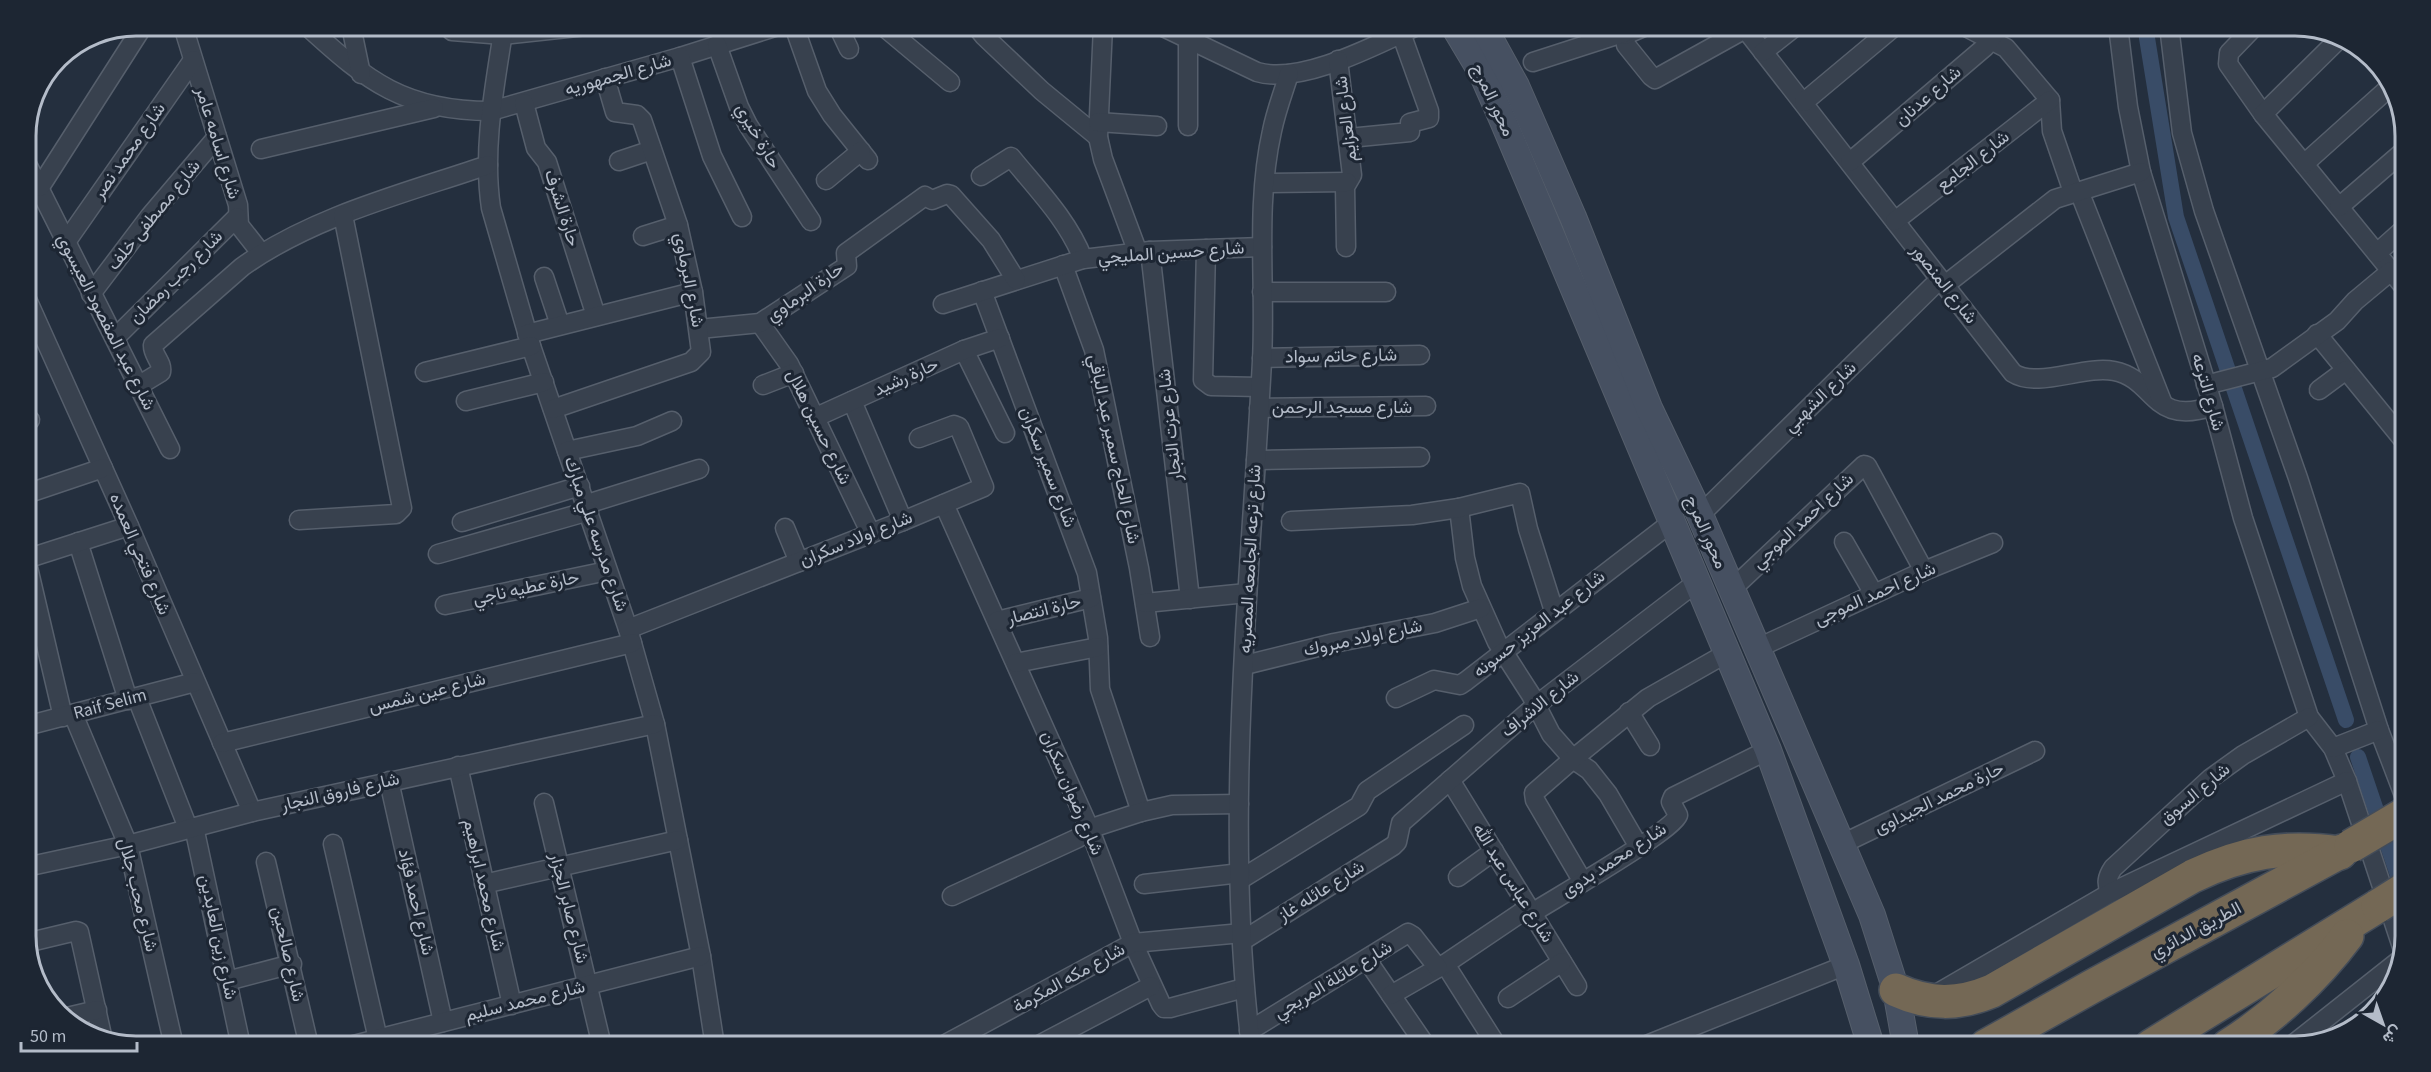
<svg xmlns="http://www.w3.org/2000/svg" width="2431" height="1072" viewBox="0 0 2431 1072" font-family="'Source Sans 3',Vazirmatn,sans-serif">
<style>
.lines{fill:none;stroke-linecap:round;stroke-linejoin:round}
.canal{stroke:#394c67;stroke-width:16}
.street-casing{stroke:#565f6c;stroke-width:21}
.secondary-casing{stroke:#565f6c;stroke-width:28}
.highway-casing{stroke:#434c59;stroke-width:36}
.street{stroke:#38414e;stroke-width:18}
.secondary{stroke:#465061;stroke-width:26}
.highway{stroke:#746855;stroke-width:33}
.highway-bridge-casing{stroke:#434c59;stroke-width:36;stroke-linecap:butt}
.highway-bridge{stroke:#746855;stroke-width:33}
.labels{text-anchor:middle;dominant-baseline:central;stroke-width:6;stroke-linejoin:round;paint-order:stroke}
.street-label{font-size:18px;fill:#b4bcc9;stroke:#1d2633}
.rim{fill:none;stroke:#b4bcc9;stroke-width:3}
</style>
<rect width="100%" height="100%" fill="#242f3e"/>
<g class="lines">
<g class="canal">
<polyline points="2147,26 2147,38 2176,217 2346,720"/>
<polyline points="2358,757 2405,896"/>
</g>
<defs>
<g id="street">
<polyline points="183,26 238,205 239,225 261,253"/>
<path d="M307,26c61,56 98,85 184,85l189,-54 98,-31"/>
<polyline points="351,26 361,74"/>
<polyline points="447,26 452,31 503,35 586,26"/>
<path d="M504,26c-9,59 -22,122 -13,182l40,138 97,283 27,95 46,232 14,90"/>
<polyline points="794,26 817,91 832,115 868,160"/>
<polyline points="838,26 849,49"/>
<polyline points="883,26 950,82"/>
<polyline points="976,26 984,36 1042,91 1098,137"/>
<polyline points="1103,26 1098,137 1103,159 1138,253"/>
<path d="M1161,26l96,46c44,13 119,-27 160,-46"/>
<polyline points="1624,26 1626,45 1651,76 1655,79 1745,29"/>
<path d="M1743,26l270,347c25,16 71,-8 101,-2 42,8 37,56 99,35"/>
<polyline points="1964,26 2006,48 2050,100 2052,131 2073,192"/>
<polyline points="2118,26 2128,107 2141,172 2213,406 2243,518 2309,717 2333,748 2347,781 2403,950"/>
<polyline points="2169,26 2182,133 2204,211 2298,478 2379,730 2405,798"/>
<polyline points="2255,26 2229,53 2228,64 2263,114 2405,288"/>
<polyline points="1625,35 1646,26"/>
<polyline points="1188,38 1188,126"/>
<polyline points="717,45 739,107 748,125 811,221"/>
<polyline points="1763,52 1796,26"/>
<polyline points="680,57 712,156 742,217"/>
<polyline points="1338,60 1352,175 1345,187 1346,247"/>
<polyline points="1533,62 1626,32"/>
<polyline points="1804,102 1895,26"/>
<polyline points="524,103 536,148 547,162 596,316"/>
<polyline points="2263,114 2341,37"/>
<polyline points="1098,122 1157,126"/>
<polyline points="1349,138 1410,132 1410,123 1429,118 1429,111 1401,33"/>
<polyline points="261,149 434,108"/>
<polyline points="619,161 652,150"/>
<polyline points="26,162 170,449"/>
<polyline points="1850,162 1985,47 2000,26"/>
<polyline points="2304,164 2391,86"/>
<path d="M981,176l30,-19c26,32 57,63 72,102"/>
<polyline points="826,180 861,151"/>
<polyline points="1265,183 1347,182"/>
<polyline points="40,187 143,26"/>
<polyline points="2079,191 2163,404"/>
<polyline points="2339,207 2405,150"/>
<polyline points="1895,221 2050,100"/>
<polyline points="643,236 678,225"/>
<polyline points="66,242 193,60"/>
<polyline points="1206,249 1203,380 1211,386 1260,387"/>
<polyline points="1150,251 1190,599"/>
<polyline points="2377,253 2405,228"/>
<polyline points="1063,265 1094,350 1139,568 1150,637"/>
<polyline points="544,277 560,325"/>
<polyline points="1945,285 2055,199 2141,172"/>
<polyline points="982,291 1087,573 1098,638 1100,689 1141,812"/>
<polyline points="1262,292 1386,292"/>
<polyline points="91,294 150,216 217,137"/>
<polyline points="26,297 129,526 252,812"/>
<polyline points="943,304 1083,259 1150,251 1262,247"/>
<polyline points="760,323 789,364 871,534"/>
<polyline points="699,329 760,323 847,266 846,253 925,196 932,200 947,194 951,195 991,240 1016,280"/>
<polyline points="527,334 693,292"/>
<polyline points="2317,334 2405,442"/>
<polyline points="116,337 237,217"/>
<polyline points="964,350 1005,433"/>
<polyline points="1262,358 1420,355"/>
<polyline points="425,372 531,346"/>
<polyline points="763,385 794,373"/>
<polyline points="2206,385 2272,368 2337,321 2355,301 2391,271"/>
<path d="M138,386l23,-14c2,-10 -9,-17 -8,-27l89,-78c71,-51 164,-74 246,-102"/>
<polyline points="2319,390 2346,370"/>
<polyline points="466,401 544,382"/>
<polyline points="852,401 903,521"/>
<polyline points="1259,408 1426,406"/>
<polyline points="553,409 691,362 701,352 693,292 678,225 642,120 637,115 615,112 605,78"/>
<polyline points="814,418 964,350 1000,338"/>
<polyline points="26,422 30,420"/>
<polyline points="567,451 637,436 672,421"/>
<polyline points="1256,460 1420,457"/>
<polyline points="26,494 103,468"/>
<polyline points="587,504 699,469"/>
<polyline points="944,504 1090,830 1133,943 1161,1004 1164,1008 1170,1008 1244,988"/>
<polyline points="1459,508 1465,558 1472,586 1497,642 1531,695 1551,734 1573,759 1589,770 1608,794 1639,847"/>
<polyline points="1700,515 1940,279"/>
<polyline points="299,520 396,514 402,508 343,215"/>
<polyline points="1291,521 1412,515 1459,508 1520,493 1528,529 1554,611"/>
<polyline points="462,522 580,486"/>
<polyline points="785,528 799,562"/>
<polyline points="78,542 128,700"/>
<polyline points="1844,542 1874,594"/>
<polyline points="438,554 589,511"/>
<polyline points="26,559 63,717"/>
<polyline points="26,559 129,526"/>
<polyline points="1732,589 1864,465 1867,466 1924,571"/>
<polyline points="1145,603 1247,593"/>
<polyline points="445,605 607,571"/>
<polyline points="997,621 1091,598"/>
<polyline points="628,629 903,521 984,487 959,427 954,425 919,438"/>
<polyline points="1758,648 1924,571 1993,543"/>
<polyline points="1016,663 1098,647"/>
<polyline points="1245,665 1334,643 1435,623 1481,608"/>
<polyline points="137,698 188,828"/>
<polyline points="1396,698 1434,680 1460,685 1466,681 1672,522"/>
<polyline points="1629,712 1650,746"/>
<polyline points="73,714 128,845 174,1046"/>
<polyline points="26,726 195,682"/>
<polyline points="222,743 632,643"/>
<polyline points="2333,748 2379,730"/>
<polyline points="458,766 512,1005"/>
<polyline points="1450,780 1577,986"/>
<polyline points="389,781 443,1022"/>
<polyline points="544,803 602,1046"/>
<polyline points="194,827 241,1046"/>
<polyline points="333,844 378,1039"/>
<polyline points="1842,844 2035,751"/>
<polyline points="266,862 309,1046"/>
<polyline points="26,867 128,845 252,812 655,724"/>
<polyline points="1458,877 1494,851"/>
<polyline points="1241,879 1359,806 1367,791 1464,725"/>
<polyline points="1583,882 1535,800 1534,793 1573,759 1648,698 1727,653"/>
<polyline points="484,884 678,840"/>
<polyline points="1144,884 1241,873"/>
<path d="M2110,893c-4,-10 -3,-16 3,-25l98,-90 32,-23 66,-38"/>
<polyline points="952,896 1078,838 1095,827 1141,812 1172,805 1239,804"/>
<path d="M1532,913c22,-14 141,-82 146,-98l-7,-13 2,-5 95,-47"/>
<polyline points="1242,941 1393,846 1397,842 1401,823 1535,706 1697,582"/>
<polyline points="26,943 76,931 79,932 103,1040"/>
<polyline points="1367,960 1426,1046"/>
<polyline points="1445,964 1497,1046"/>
<polyline points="227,981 292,964"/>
<polyline points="1391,995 1445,964 1528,908"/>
<polyline points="1931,997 2110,893 2347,781"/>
<polyline points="1508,998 1562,962"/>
<polyline points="67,1017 97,1010"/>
<polyline points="1249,1031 1408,933 1413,936 1438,968"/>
<polyline points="350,1046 701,956"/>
<polyline points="942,1046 1133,943 1242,933"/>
<polyline points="1037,1046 1151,986"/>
<path d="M1251,1046c-28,-227 -1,-458 11,-685 4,-77 -7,-155 10,-230 4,-20 11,-38 17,-57"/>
<polyline points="1644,1046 1846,965"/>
<polyline points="2291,1046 2401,959"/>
</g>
<g id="secondary">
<polyline points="1454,26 1482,73 1504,123 1768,750 1846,965 1871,1046"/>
<polyline points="1483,26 1516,86 1573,217 1649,408 1700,515 1872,915 1896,990 1906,1046"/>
</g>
<g id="highway">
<path d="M1896,990c33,15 63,15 96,1l201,-115c50,-24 92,-31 147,-23"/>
<polyline points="1986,1046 2091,987 2342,851"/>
<polyline points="2151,1046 2378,906"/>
<path d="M2228,1046c44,-28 87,-67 119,-110"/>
</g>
</defs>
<use href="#street" class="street-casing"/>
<use href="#secondary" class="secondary-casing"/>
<use href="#highway" class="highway-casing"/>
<use href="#street" class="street"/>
<use href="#secondary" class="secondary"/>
<use href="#highway" class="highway"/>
<defs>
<g id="highway-bridge">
<polyline points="2351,846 2405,814"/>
<polyline points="2378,906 2405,889"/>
</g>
</defs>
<use href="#highway-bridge" class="highway-bridge-casing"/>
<use href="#highway-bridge" class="highway-bridge"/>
</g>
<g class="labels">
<g class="street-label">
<text transform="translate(618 75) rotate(-16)">شارع الجمهوريه</text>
<text transform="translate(1928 96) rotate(-41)">شارع عدنان</text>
<text transform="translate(1493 100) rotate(65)">محور المرج</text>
<text transform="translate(1346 119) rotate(-97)">شارع العزايم</text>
<text transform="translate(758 136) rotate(60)">حارة خيري</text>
<text transform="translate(218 143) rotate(73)">شارع اسامه عامر</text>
<text transform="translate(129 151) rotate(-55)">شارع محمد نصر</text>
<text transform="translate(1973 161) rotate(-38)">شارع الجامع</text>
<text transform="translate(562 208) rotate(72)">حارة الشرف</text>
<text transform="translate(154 215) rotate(-51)">شارع مصطفى خلف</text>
<text transform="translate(1171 253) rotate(-4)">شارع حسين المليجي</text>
<text transform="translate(176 277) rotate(-45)">شارع رجب رمضان</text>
<text transform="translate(689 280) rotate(79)">شارع البرماوي</text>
<text transform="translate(1944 284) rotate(52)">شارع المنصور</text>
<text transform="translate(805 292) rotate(-35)">حارة البرماوي</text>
<text transform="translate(106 322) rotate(63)">شارع عبد المقصود العيسوي</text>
<text transform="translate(1341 356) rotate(-1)">شارع حاتم سواد</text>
<text transform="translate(906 377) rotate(-24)">حارة رشيد</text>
<text transform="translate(2208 392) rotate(74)">شارع الترعه</text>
<text transform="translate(1820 397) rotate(-44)">شارع الشهبي</text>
<text x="1342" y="407">شارع مسجد الرحمن</text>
<text transform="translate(1170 425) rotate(-96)">شارع عزت النجار</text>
<text transform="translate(819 427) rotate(64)">شارع حسين هلال</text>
<text transform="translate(1114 449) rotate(78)">شارع الحاج سمير عبد الباقي</text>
<text transform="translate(1048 467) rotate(69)">شارع سمير سكران</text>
<text transform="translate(1803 521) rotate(-43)">شارع احمد الموجي</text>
<text transform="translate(1706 532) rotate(66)">محور المرج</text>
<text transform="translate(596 534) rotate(71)">شارع مدرسه علي مبارك</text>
<text transform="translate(856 539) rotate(-22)">شارع اولاد سكران</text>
<text transform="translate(140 554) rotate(67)">شارع فتحي العمده</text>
<text transform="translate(1250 559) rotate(-87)">شارع ترعه الجامعه المصريه</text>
<text transform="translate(526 588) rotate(-12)">حارة عطيه ناجي</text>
<text transform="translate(1875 594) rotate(-24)">شارع احمد الموجى</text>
<text transform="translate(1044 610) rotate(-14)">حارة انتصار</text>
<text transform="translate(1539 624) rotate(-38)">شارع عبد العزيز حسونه</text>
<text transform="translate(1363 638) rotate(-12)">شارع اولاد مبروك</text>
<text transform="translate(427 693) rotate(-14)">شارع عين شمس</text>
<text transform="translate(110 704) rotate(-15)">Raif Selim</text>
<text transform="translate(1540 704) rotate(-39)">شارع الاشراف</text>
<text transform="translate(340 792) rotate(-13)">شارع فاروق النجار</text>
<text transform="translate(1072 793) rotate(67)">شارع رضوان سكران</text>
<text transform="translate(2195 794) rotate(-40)">شارع السوق</text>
<text transform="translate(1939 798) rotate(-26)">حارة محمد الجيداوى</text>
<text transform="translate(1614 860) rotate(-33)">شارع محمد بدوى</text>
<text transform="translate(1513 883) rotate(58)">شارع عباس عبد الله</text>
<text transform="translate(484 885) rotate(77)">شارع محمد ابراهيم</text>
<text transform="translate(1321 891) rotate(-32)">شارع عائله غاز</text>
<text transform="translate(138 895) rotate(76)">شارع محب جلال</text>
<text transform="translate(416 902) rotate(77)">شارع احمد فؤاد</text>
<text transform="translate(569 908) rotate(76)">شارع صابر الجزار</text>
<text transform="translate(2196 930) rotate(-28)">الطريق الدائري</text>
<text transform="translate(218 937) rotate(78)">شارع زين العابدين</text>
<text transform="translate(288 954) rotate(77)">شارع صالحين</text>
<text transform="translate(1069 978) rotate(-29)">شارع مكه المكرمة</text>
<text transform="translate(1333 980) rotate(-31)">شارع عائلة المريجي</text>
<text transform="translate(525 1001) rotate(-14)">شارع محمد سليم</text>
</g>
</g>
<path d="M0 0H2431V1072H0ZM136 36H2295A100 100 0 0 1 2395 136V936A100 100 0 0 1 2295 1036H136A100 100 0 0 1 36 936V136A100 100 0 0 1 136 36Z" fill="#1d2633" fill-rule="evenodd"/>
<path class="rim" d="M136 36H2295A100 100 0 0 1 2395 136V936A100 100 0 0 1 2295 1036H136A100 100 0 0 1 36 936V136A100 100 0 0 1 136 36Z"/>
<g transform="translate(2383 1024) rotate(140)" stroke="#1d2633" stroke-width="4.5" paint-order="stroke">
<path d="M0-4.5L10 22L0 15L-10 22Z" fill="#b4bcc9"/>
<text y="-9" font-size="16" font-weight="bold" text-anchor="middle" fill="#b4bcc9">ش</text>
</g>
<path d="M21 1042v9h116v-9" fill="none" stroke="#b4bcc9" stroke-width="3"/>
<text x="30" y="1042" font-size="18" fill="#b4bcc9" stroke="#1d2633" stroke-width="4.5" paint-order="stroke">50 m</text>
</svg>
